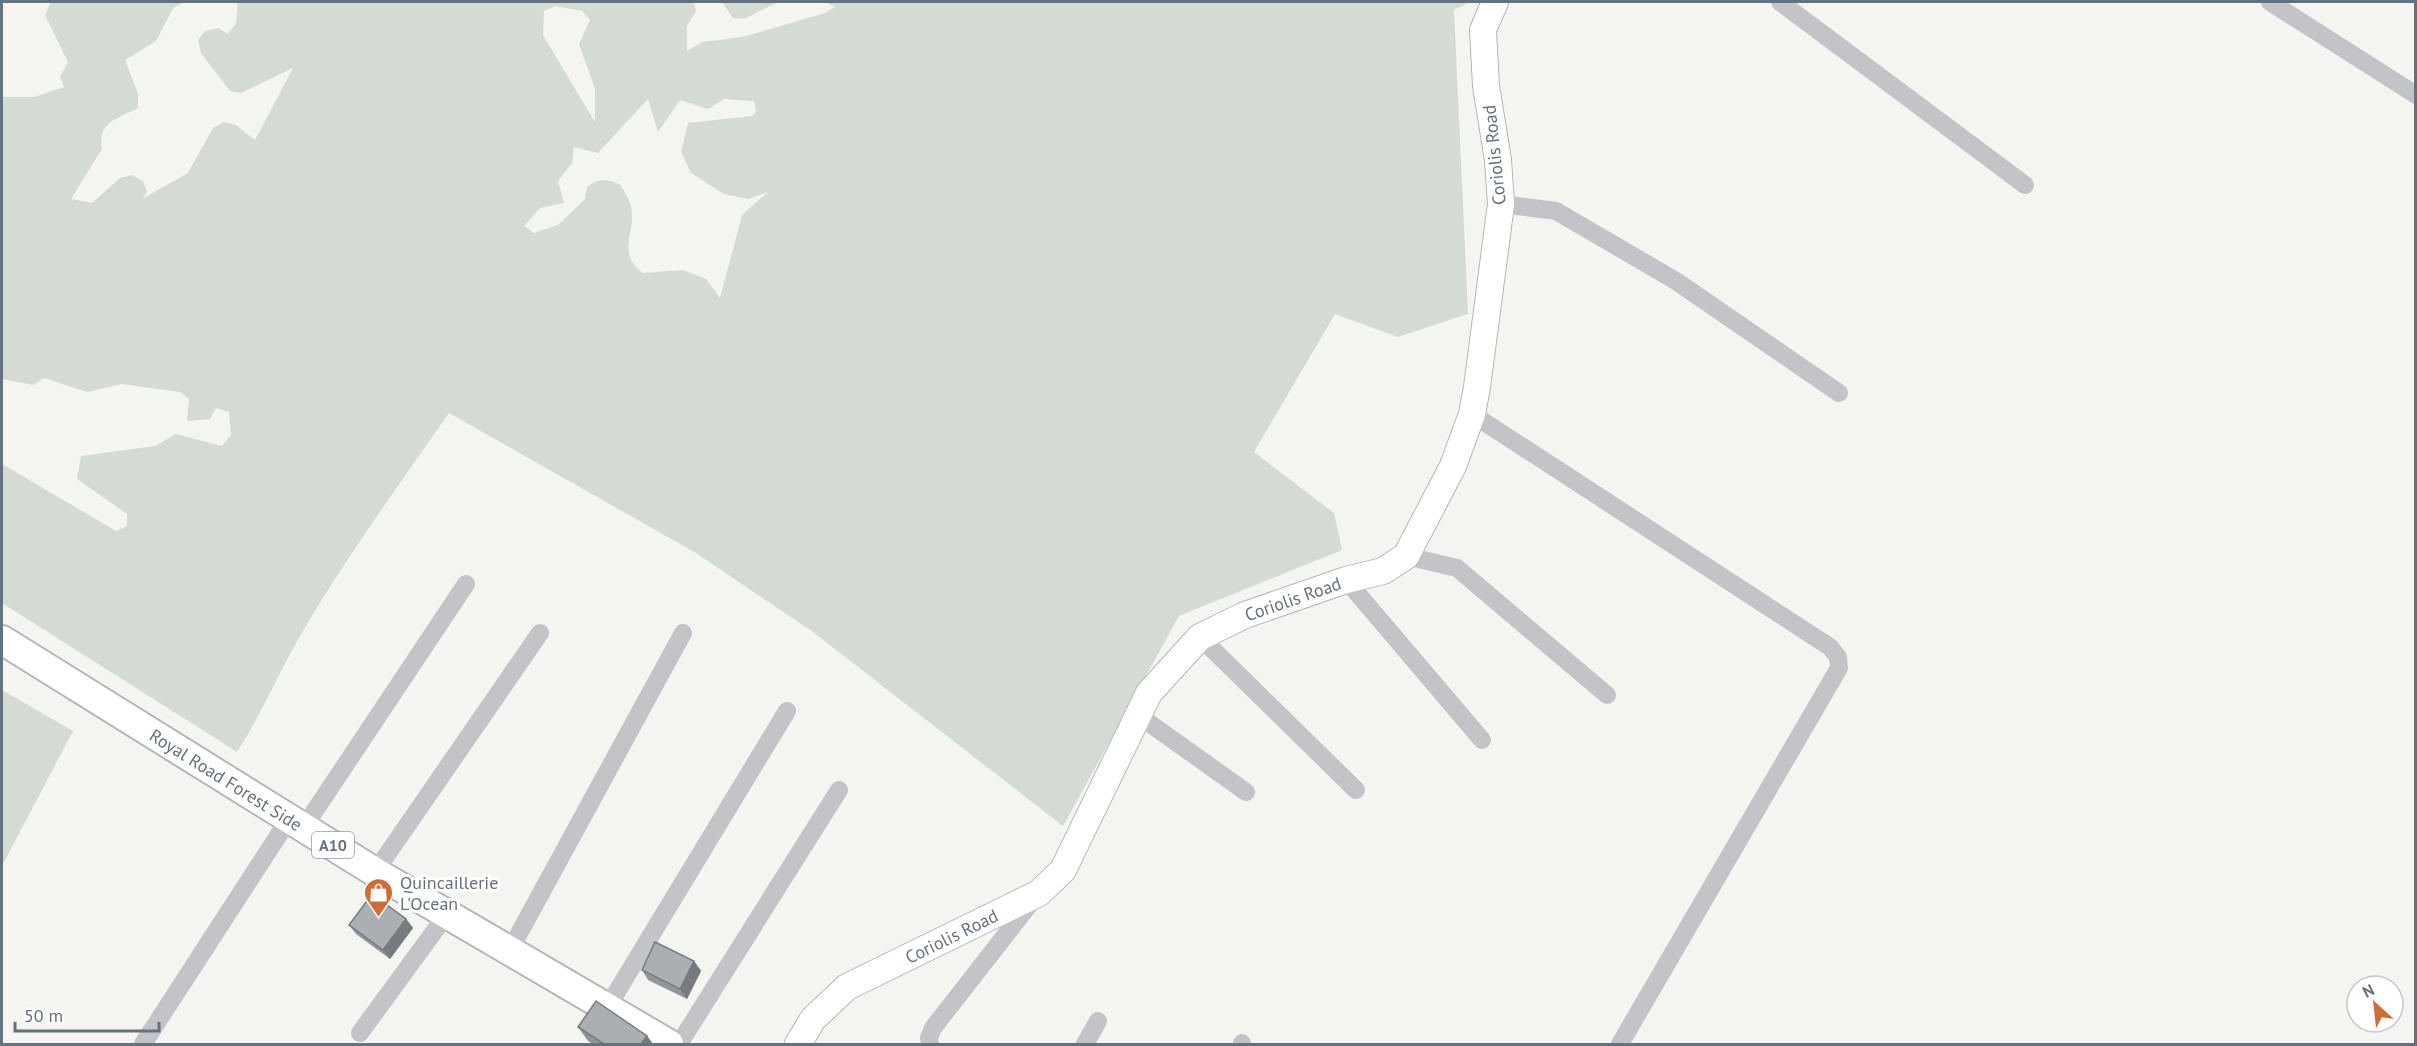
<svg xmlns="http://www.w3.org/2000/svg" width="2417" height="1046" viewBox="0 0 2417 1046" font-family="'PT Sans',sans-serif">
<style>
.green{fill:#d4dbd2;fill-rule:evenodd}
.lines{fill:none;stroke-linecap:round;stroke-linejoin:round}
.secondary-casing{stroke:#b2b6ba;stroke-width:28}
.primary-casing{stroke:#b3b6b9;stroke-width:32}
.minor{stroke:#c2c4c8;stroke-width:18}
.secondary{stroke:#fff;stroke-width:26}
.primary{stroke:#fff;stroke-width:28}
.wall{fill:#92969b}
.shaded-wall{fill:#777a7e}
.building{fill:#aaafb4;stroke:#777a7e;stroke-width:1.5}
.labels{text-anchor:middle;dominant-baseline:central;stroke-width:6;stroke-linejoin:round;paint-order:stroke}
.shield{fill:#fff;stroke:#949ca5;stroke-width:1.5}
.shield-label{font-size:16px;font-weight:bold;fill:#66717f}
.street-label{font-size:18px;fill:#66717f;stroke:#fff}
.poi-label{font-size:18px;fill:#66717f;stroke:#fff;text-anchor:start}
</style>
<rect width="100%" height="100%" fill="#f4f4f1"/>
<g class="green">
<path d="M51,2h133l-11,6 -17,33 -31,19 13,34v14c-21,11 -41,14 -36,41l-31,50 21,4 28,-25 12,-3 11,6 4,11 -5,7 46,-26 25,-45 11,-6 12,3 19,15 38,-72 -52,25 -11,-2 -29,-38 -3,-13 7,-9 13,-3 10,6 8,-11 2,-21h455l3,9 -9,15v25l15,-9 40,-5 83,-24 10,-6 -9,-5h644l-16,8 14,304 -70,23 -63,-23 -81,138 80,61 8,37 -163,66 -116,210 -250,-194 -117,-79 -247,-140c-51,73 -104,146 -149,223 -22,38 -39,79 -63,116l-235,-149v-139l114,67 11,-5v-12l-50,-35 4,-23 74,-10 21,-12 46,12 9,-11 -2,-23 -13,-4 -6,11 -23,2 2,-22 -9,-7 -58,-8 -35,8 -43,-14 -11,7 -31,-6v-282h32l30,-10 -4,-10 8,-15 -23,-47zM555,6l27,5 8,9 -11,24 16,45v33l-52,-87 1,-24zM648,99l10,33 22,-32 28,9 16,-10 30,2 2,11 -4,4 -64,7 -7,29 10,21 33,21 24,5 20,-7 -26,23 -22,83 -14,-19 -23,-9 -40,3c-28,-21 -6,-40 -12,-66 -1,-7 -7,-15 -10,-22 -14,-6 -22,-7 -34,2l-2,12 -27,26 -24,8 -10,-7 16,-18 24,-5 -6,-22 14,-18 2,-16 24,6z"/>
<polygon points="722,2 778,2 744,19 733,18"/>
<polygon points="2,690 73,731 2,866"/>
</g>
<g class="lines">
<defs>
<g id="secondary">
<path id="s1" d="M798,1044l15,-25 34,-32 192,-94 24,-23 86,-177 51,-56 45,-22 101,-35 37,-9 23,-15 47,-90 19,-52 5,-27 24,-183 -3,-44 -12,-74 -3,-56 12,-28"/>
</g>
<g id="primary">
<path id="s2" d="M2,640l373,232 294,172"/>
</g>
</defs>
<use href="#secondary" class="secondary-casing"/>
<use href="#primary" class="primary-casing"/>
<g class="minor">
<polyline points="1780,2 2025,185"/>
<polyline points="2270,2 2416,95"/>
<polyline points="1501,204 1556,211 1676,281 1839,393"/>
<polyline points="1472,414 1830,647 1838,657 1839,668 1620,1044"/>
<polyline points="1406,556 1457,568 1607,695"/>
<polyline points="1346,580 1482,740"/>
<polyline points="1200,637 1356,790"/>
<polyline points="1138,715 1246,792"/>
<polyline points="304,827 466,584"/>
<polyline points="375,872 540,633"/>
<polyline points="510,950 683,633"/>
<polyline points="607,1008 787,711"/>
<polyline points="360,1033 447,914"/>
<polyline points="143,1044 289,819"/>
<polyline points="679,1044 839,790"/>
<polyline points="930,1044 929,1038 933,1028 1036,896"/>
<polyline points="1085,1044 1098,1021"/>
<polyline points="1242,1044 1242,1043"/>
</g>
<use href="#secondary" class="secondary"/>
<use href="#primary" class="primary"/>
</g>
<g class="wall">
<polygon points="406,919 413,928 390,959 356,934 349,925"/>
<polygon points="694,961 701,971 687,999 648,980 642,970"/>
<polygon points="578,1027 647,1036 653,1044 593,1044 588,1041"/>
</g>
<g class="shaded-wall">
<polygon points="406,919 413,928 390,959 383,950"/>
<polygon points="694,961 701,971 687,999 680,989"/>
<polygon points="647,1036 653,1044 641,1044"/>
</g>
<g class="building">
<polygon points="372,894 406,919 383,950 349,925"/>
<polygon points="655,942 694,961 680,989 642,970"/>
<polygon points="596,1001 647,1036 641,1044 604,1044 578,1027"/>
</g>
<defs>
<symbol id="shop-pin" viewBox="-11 -11 22 30"><path d="M0 17L-7.5 6A9.5 9.5 0 1 1 7.5 6Z" fill="#d06c35" stroke="#fff"/><path d="M-5-2.5h2.3a2.7 3.5 0 0 1 5.4 0H5L5.5 6h-11ZM-1.5-2.5h3a1.5 2.3 0 0 0-3 0Z" fill="#fff"/></symbol>
</defs>
<g fill-rule="evenodd">
<use href="#shop-pin" x="362" y="876" width="33" height="45"/>
</g>
<g class="labels">
<rect class="shield" x="312" y="832" width="42" height="26" rx="4.5"/>
<g class="shield-label">
<text x="333" y="845">A10</text>
</g>
<g class="street-label">
<text transform="translate(1494 155) rotate(-96)">Coriolis Road</text>
<text stroke="none"><textPath href="#s1" startOffset="696">Coriolis Road</textPath></text>
<text stroke="none"><textPath href="#s2" startOffset="264">Royal Road Forest Side</textPath></text>
<text stroke="none"><textPath href="#s1" startOffset="192">Coriolis Road</textPath></text>
</g>
<g class="poi-label">
<text x="400" y="882">Quincaillerie<tspan x="400" dy="21">L'Ocean</tspan></text>
</g>
</g>
<rect width="2417" height="1046" fill="none" stroke="#66717f" stroke-width="6"/>
<g transform="translate(2375 1004) rotate(333)"><circle r="28" fill="#ffffff" stroke="#c2c6cc" stroke-width="1.5"/>
<path d="M0-4.5L10 22L0 15L-10 22Z" fill="#d06c35"/>
<text y="-9" font-size="16" font-weight="bold" text-anchor="middle" fill="#66717f">N</text>
</g>
<path d="M15 1022v9h144v-9" fill="none" stroke="#66717f" stroke-width="3"/>
<text x="24" y="1022" font-size="18" fill="#66717f" stroke="#ffffff" stroke-width="4.5" paint-order="stroke">50 m</text>
</svg>
